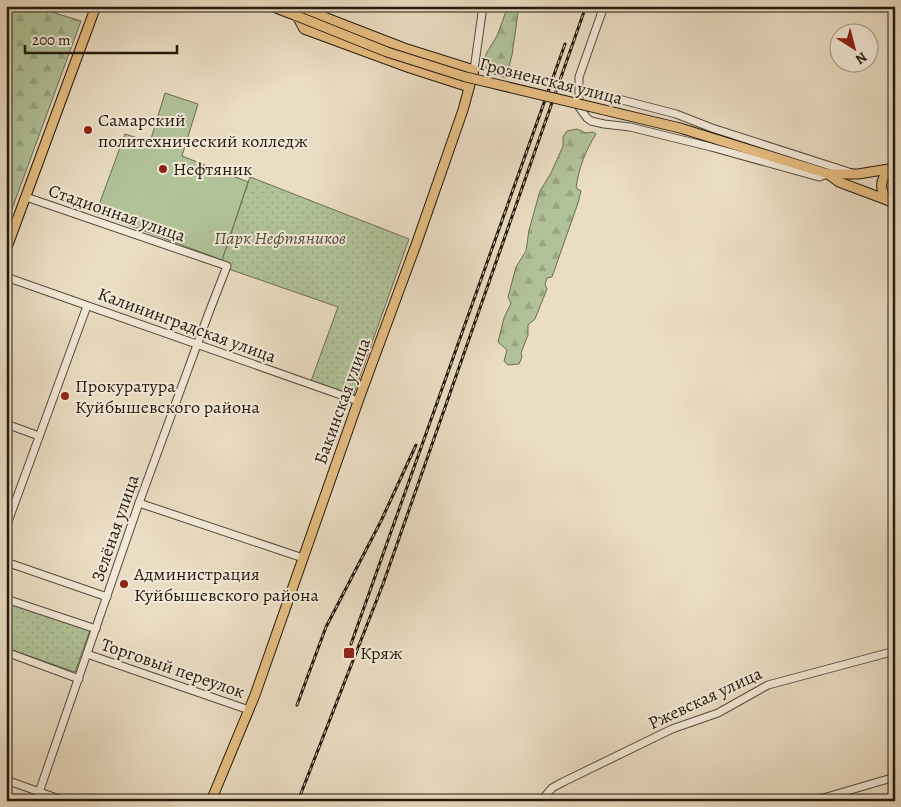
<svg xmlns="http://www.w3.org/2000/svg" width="901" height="807" viewBox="0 0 901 807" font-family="Alegreya,serif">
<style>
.forest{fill:url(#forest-firs);stroke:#6a6e53}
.park{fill:url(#park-dots);stroke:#6a6e53}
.pitch{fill:#b1c299;stroke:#6a6e53}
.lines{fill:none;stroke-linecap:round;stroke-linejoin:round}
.minor-casing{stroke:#554a3a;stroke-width:9}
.major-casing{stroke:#23190d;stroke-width:11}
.minor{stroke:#f2e9d8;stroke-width:7}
.major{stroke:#e6be82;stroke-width:9}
.rail-casing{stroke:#23190d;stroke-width:3}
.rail{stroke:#f2e9d8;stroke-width:1;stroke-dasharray:4;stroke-linecap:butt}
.major-bridge-casing{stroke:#23190d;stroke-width:11;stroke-linecap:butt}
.major-bridge{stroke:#e6be82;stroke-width:9}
.poi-dot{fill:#8f2418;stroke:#f2e9d8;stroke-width:2}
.labels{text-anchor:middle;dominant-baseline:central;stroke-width:4;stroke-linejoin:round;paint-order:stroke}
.street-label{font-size:18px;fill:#23190d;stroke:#f2e9d8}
.poi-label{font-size:18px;fill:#23190d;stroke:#f2e9d8;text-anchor:start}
.park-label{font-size:18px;font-style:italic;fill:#4e4c37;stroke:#f2e9d8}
</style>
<defs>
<pattern id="forest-firs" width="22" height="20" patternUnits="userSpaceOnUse" patternTransform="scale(1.25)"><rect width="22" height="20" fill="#b1c299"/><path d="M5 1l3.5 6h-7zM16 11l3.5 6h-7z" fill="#98a683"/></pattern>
<pattern id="park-dots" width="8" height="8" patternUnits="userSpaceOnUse" patternTransform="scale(1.25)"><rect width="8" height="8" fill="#b1c299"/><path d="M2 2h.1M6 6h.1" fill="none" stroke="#98a683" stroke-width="1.8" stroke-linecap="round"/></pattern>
</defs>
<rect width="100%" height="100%" fill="#ebddc3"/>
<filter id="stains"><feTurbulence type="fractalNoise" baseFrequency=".004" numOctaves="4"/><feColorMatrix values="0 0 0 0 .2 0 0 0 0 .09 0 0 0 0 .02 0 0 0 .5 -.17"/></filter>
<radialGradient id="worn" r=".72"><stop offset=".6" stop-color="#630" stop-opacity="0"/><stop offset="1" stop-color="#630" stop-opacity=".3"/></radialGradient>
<g class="forest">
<polygon points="6,6 32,6 81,21 8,220 6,219"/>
<polygon points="508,6 519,6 512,55 506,78 491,73 484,67 486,54 497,36"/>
<path d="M577,129l9,4 7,-1 3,2c-11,18 -17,33 -20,54l5,3 -3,12 -26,74 -5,1 -2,6 2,5 -12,30 -7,6v10l-7,18 1,4 -3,7 -11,1 -4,-4 3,-11 -9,-8 6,-24 7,-15 -3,-6 8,-30 10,-16 3,-21 11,-39 11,-18 12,-27v-9l4,-6z"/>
</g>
<g class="park">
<polygon points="250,177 409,239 353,396 311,381 338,307 220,266"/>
<polygon points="6,601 90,630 75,672 6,648"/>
</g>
<polygon class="pitch" points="165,93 198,104 182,156 248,182 222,260 96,213 125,134 150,142"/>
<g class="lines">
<defs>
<g id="minor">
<polyline points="604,6 579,77 579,107 587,118 591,121 604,124 630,127 711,147 819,177 828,174"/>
<polyline points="474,70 483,6"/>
<polyline points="580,89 676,114 712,128 852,173"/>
<polyline points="26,197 227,266 208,315 139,503 36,801"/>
<polyline points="6,277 358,401"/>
<polyline points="6,424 39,436"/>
<polyline points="139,503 303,558"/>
<polyline points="6,527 87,306"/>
<polyline points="6,562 107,597"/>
<polyline points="6,599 96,629"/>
<polyline points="6,652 79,679"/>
<polyline points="87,654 249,710"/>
<polyline points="6,780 65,801"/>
<polyline points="541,801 552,788 563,782 672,729 718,713 768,685 895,651"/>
<polyline points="813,801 895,777"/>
</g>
<g id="major">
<polyline points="271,6 297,16"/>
<polyline points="297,16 304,29 410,68 469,87"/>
<polyline points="680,128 828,174 858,174 895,168"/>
<polyline points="828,174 839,182 895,203"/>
<path d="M889,201c-10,-10 -10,-22 1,-31"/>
<polyline points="6,250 96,6"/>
<polyline points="211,801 255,695 360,396 417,242 463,110 474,70 404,48 311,12 297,16"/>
</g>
</defs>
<use href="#minor" class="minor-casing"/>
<use href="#major" class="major-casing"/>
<use href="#minor" class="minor"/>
<use href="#major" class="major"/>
<defs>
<g id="rail">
<polyline points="351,644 565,44"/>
<polyline points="297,705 326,627 381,521 416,445"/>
<polyline points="298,801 383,584 586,6"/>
<polyline points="886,801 895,799"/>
</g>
</defs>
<use href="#rail" class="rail-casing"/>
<use href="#rail" class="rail"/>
<defs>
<polyline id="major-bridge" points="297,16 387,52 466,77 680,128"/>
</defs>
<use href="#major-bridge" class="major-bridge-casing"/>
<use href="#major-bridge" class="major-bridge"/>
</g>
<g class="poi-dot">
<circle cx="88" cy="130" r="5"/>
<circle cx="163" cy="169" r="5"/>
<circle cx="65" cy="396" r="5"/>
<circle cx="124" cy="584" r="5"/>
<rect x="343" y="647" width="12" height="12" rx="2.5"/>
</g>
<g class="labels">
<g class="street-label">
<text transform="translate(551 81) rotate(14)">Грозненская улица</text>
<text transform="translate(117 213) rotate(19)">Стадионная улица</text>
<text transform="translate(187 325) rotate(20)">Калининградская улица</text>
<text transform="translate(342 401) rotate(-70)">Бакинская улица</text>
<text transform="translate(115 528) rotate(-71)">Зелёная улица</text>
<text transform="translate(173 668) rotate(19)">Торговый переулок</text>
<text transform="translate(705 698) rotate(-25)">Ржевская улица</text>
</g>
<g class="poi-label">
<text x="98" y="120">Самарский<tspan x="98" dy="21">политехнический колледж</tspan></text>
<text x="173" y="169">Нефтяник</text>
<text x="75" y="386">Прокуратура<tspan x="75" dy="21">Куйбышевского района</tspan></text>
<text x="134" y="574">Администрация<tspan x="134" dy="21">Куйбышевского района</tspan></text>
<text x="360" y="653">Кряж</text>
</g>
<g class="park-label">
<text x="280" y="238">Парк Нефтяников</text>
</g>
</g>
<rect width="901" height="807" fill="none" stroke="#ebddc3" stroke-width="25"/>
<rect x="8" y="8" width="886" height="792" fill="none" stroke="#23190d" stroke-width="2.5"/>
<rect x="12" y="12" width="876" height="782" fill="none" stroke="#23190d"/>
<g transform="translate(854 48) rotate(144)"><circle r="24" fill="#f2e9d8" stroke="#9f9687"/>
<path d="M0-4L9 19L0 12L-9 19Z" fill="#8f2418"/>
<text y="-8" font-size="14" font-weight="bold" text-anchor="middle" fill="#23190d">N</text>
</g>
<path d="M25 45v8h152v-8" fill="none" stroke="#23190d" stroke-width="2.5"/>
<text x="32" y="45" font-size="15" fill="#23190d" stroke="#f2e9d8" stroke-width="4" paint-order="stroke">200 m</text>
<rect width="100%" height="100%" filter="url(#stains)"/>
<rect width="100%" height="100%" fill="url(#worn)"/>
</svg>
